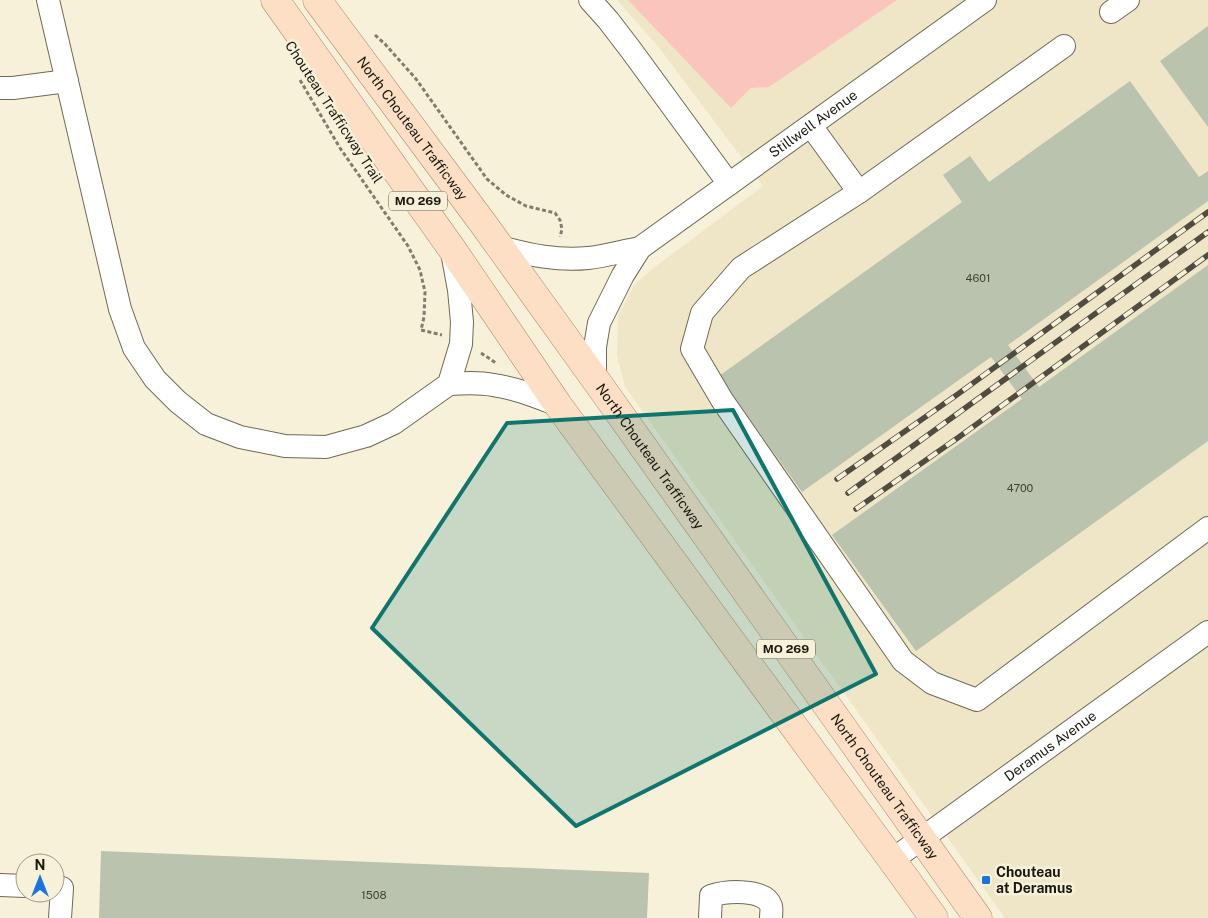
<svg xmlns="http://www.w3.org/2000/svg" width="1208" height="918" viewBox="0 0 1208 918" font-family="'Public Sans',sans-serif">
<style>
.built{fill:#efe6c7}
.green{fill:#f9c5bd}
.building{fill:#bac3ae}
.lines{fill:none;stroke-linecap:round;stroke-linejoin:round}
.minor-casing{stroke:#6f6955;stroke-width:24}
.major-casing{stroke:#ad8b6d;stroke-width:29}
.path{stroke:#817d6e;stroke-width:3;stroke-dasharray:4 2.5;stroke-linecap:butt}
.minor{stroke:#fff;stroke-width:22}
.major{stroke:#fddfc5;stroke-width:28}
.rail-casing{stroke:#504c40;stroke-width:5.5}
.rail{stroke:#f8f1da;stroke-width:4;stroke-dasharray:11;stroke-linecap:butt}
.marked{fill:#0f766e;fill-opacity:0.2;stroke:#0f766e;stroke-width:4;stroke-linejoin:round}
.poi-dot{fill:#1875de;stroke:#f8f1da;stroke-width:2}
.labels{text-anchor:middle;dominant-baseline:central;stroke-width:5;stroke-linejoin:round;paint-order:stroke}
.number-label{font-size:11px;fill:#424237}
.shield{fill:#f8f1da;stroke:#5d584c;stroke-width:1}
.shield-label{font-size:12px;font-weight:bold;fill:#1a170f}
.street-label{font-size:14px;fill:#1a170f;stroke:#f8f1da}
.poi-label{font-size:14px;font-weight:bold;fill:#1a170f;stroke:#f8f1da;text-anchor:start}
</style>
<rect width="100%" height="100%" fill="#f8f1da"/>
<polygon class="built" points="617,0 1208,0 1208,918 1005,918 625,387 617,356 618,316 635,284 656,266 763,186 660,49"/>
<polygon class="green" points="628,0 897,0 769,87 751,88 731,108"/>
<g class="building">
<polygon points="1208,26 1208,127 1160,61"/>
<polygon points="1130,81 1199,177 1208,171 1208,201 1008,345 1039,387 1208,265 1208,441 916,651 832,535 1022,399 991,357 802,492 719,376 962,202 943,175 970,156 989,182"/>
<polygon points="101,851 649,873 647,918 99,918"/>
</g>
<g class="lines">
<defs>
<g id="minor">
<polyline points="48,0 120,309 134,348 155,379 178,402 206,424 240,437 285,446 326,447 366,436 394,423 449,384 461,344 462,322 459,290 452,252"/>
<polyline points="590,0 608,20 631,50 729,184"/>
<polyline points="1111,12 1128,0"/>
<polyline points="0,88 13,88 67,81"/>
<polyline points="811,126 859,192 741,268 702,313 692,349 722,400 903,661 932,683 977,700 1208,528"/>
<polyline points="859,192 1064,46"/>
<path d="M500,247c29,8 58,14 88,11 17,-2 35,-7 52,-10"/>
<path id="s1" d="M595,379v-32l4,-24 24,-48 17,-27 345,-248"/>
<path d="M449,384c15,-1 30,-2 44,1 23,3 44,12 65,20"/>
<path id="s2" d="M892,860l316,-228"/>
<polyline points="0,885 25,886"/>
<polyline points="55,888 62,888 60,918"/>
<path d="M710,918l1,-22c15,-5 54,-8 60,10 1,3 0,8 0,12"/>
</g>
<g id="major">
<polyline points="275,0 452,249 558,405 892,860 934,918"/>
<path id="s3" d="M317,0l165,222 113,157 383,539"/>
</g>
</defs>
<use href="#minor" class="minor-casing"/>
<use href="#major" class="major-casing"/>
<g class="path">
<polyline points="375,35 385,44 416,79 487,179 506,195 526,206 555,213 560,220 562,229 560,237"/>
<polyline points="300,80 340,148 408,246 420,270 425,292 424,317 421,330 442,335"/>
<polyline points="481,353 496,363"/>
</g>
<use href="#minor" class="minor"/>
<use href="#major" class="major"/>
<defs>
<g id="rail">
<polyline points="837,479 958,394 1208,212"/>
<polyline points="848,493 1208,232"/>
<polyline points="856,509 959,437 1208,255"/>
</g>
</defs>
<use href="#rail" class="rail-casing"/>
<use href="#rail" class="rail"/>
</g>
<path class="marked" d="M733,410l143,264 -300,152 -204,-198 135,-205z"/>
<rect class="poi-dot" x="981" y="875" width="10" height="10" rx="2.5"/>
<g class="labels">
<g class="number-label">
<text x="978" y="278">4601</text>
<text x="1020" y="488">4700</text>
<text x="374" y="895">1508</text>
</g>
<g class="shield">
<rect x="389" y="191.5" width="58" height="19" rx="4"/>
<rect x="757" y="639.5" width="58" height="19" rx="4"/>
</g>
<g class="shield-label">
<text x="418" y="201">MO 269</text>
<text x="786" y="649">MO 269</text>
</g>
<g class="street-label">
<text transform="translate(334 112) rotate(57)">Chouteau Trafficway Trail</text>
<text stroke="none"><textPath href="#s1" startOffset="355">Stillwell Avenue</textPath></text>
<text stroke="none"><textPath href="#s3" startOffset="160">North Chouteau Trafficway</textPath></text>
<text stroke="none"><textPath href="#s3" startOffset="565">North Chouteau Trafficway</textPath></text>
<text stroke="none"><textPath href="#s2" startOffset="195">Deramus Avenue</textPath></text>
<text stroke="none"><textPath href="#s3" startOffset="970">North Chouteau Trafficway</textPath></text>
</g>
<g class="poi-label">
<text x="996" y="872">Chouteau<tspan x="996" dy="16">at Deramus</tspan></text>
</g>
</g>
<g transform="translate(40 878)"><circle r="24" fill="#f8f1da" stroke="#9f9a89"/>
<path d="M0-4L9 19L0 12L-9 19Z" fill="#1875de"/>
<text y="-8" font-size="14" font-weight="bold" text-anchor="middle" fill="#1a170f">N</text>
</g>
</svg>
